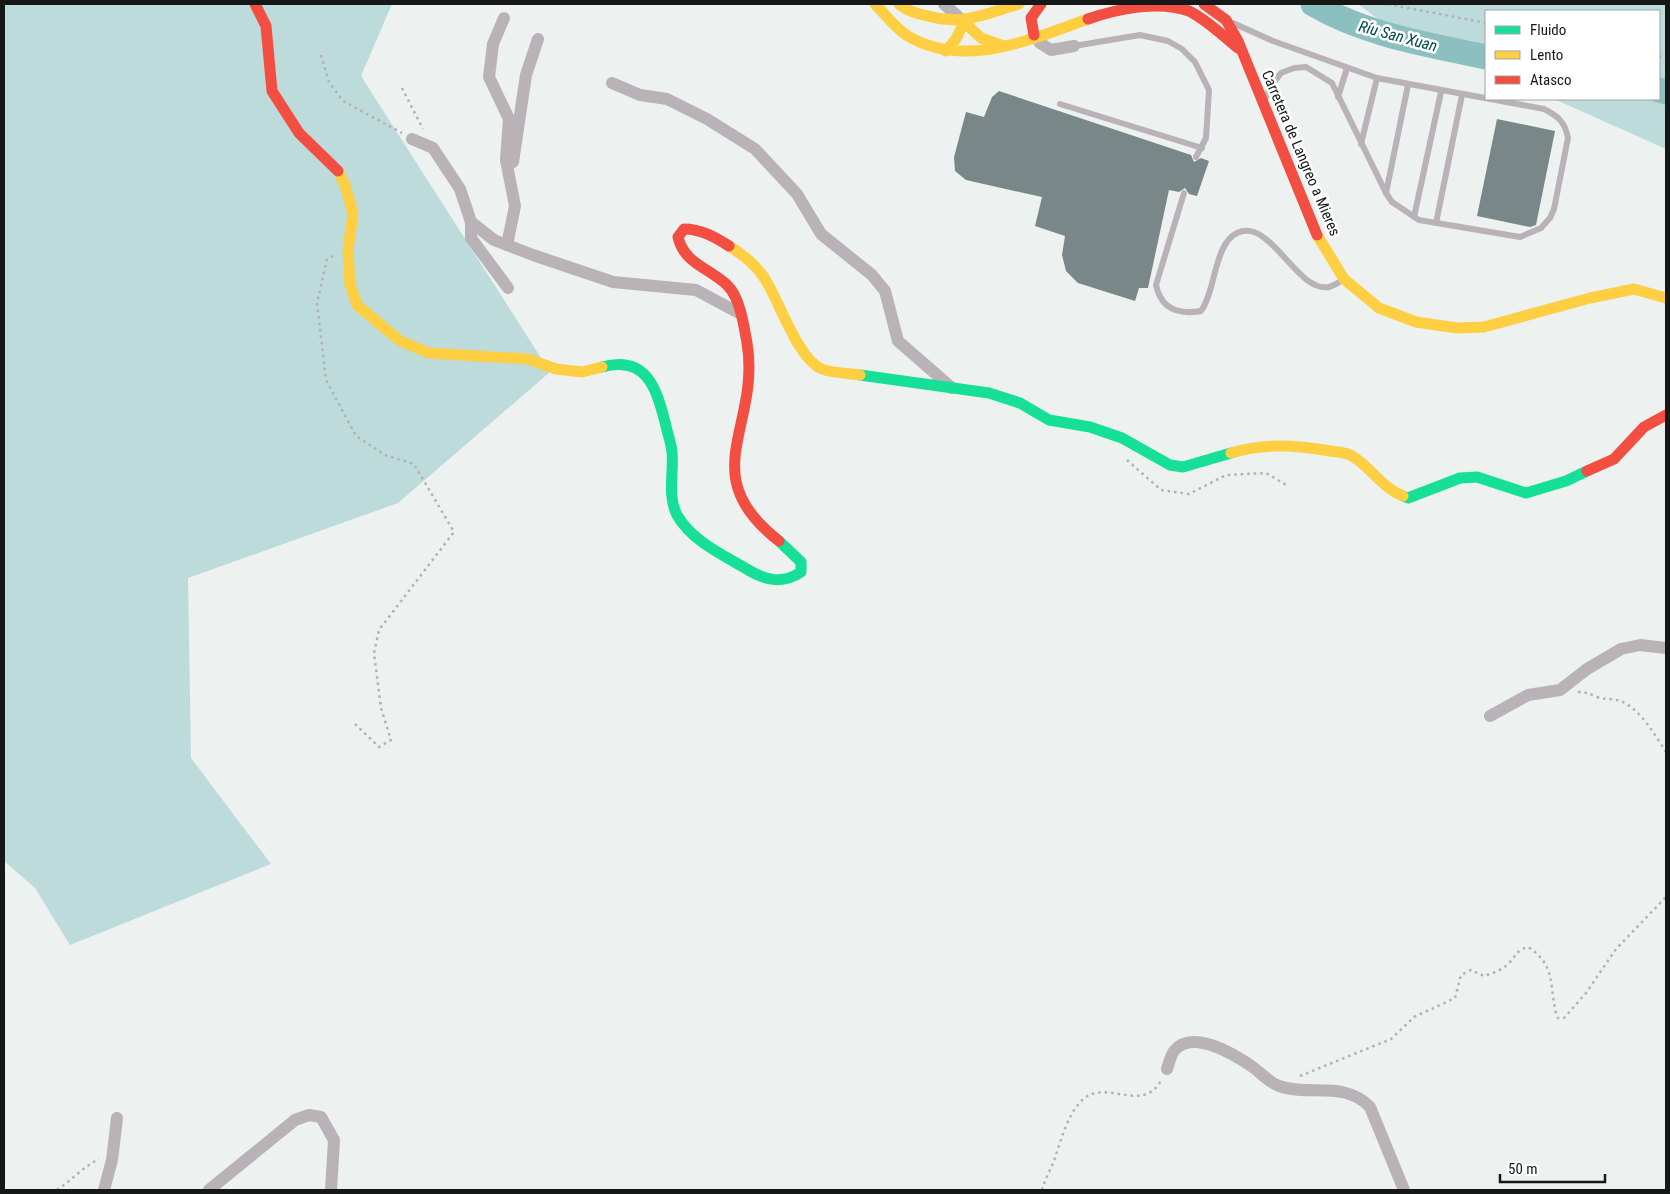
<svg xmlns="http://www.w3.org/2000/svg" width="1670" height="1194" viewBox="0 0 1670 1194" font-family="'Roboto Condensed',sans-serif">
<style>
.green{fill:#bddbdb}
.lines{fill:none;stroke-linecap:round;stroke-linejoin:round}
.river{stroke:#8cc0c0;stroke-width:25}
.building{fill:#7a8788}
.path{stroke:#b3b0b2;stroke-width:2.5;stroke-dasharray:2.5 4;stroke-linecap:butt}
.lane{stroke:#b9b2b6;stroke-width:6}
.street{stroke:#b9b2b6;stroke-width:12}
.fast{stroke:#16e098;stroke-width:11}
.slow{stroke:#ffcf43;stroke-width:11}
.jam{stroke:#f24e42;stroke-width:11}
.labels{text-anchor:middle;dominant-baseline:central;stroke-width:5;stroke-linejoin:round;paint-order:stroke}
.street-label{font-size:15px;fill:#161818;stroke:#fff}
.water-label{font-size:16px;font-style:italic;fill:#03484a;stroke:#fff}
</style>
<rect width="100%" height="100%" fill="#edf1f0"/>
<g class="green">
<polygon points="4,4 392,4 361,76 550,372 398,503 188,578 191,758 271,864 70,945 35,888 4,861"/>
<polygon points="1358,4 1666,4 1666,149 1554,99 1659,99 1659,11 1486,11 1486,69 1386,25"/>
</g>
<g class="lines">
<g class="river">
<path d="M1313,4c53,31 113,40 173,53"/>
<polyline points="1659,90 1666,92"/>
</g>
</g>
<g class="building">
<polygon points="999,91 1191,155 1194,162 1201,158 1209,161 1197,196 1189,194 1185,188 1179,192 1169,190 1148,288 1139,288 1135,301 1078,283 1066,271 1062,255 1065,236 1035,226 1042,197 966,180 955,171 954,157 966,112 984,117 992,97"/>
<polygon points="1497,119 1555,131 1536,225 1530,227 1477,216"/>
</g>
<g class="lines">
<g class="path">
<polyline points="1388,4 1486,23"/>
<polyline points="321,55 329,82 343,101 402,133"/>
<polyline points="1659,56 1666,58"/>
<polyline points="402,88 423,129"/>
<polyline points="333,256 327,259 317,303 326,380 356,436 385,455 414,464 454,532 379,630 374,653 381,708 391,740 379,747 355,724"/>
<polyline points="1127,460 1161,490 1189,494 1226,475 1266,473 1288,486"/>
<path d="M1578,692c8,0 12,2 19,5 8,3 17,1 26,5 19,10 32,33 43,50"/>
<path d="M1300,1076l91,-37 23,-22 41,-19 6,-23 10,-5 13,6c9,-3 19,-6 26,-14 7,-8 7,-12 18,-15 28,18 21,37 28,66l2,5h6l22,-25 30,-44 50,-52"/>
<path d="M57,1190c15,-10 26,-23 42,-31"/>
<path d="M1042,1190c3,-11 9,-21 13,-32 6,-18 16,-57 37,-64 24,-8 53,17 70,-15"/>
</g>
<g class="lane">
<path d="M1233,23l40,18 104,37 167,31c14,7 21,13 24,29l-14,71 -4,9 -9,10 -21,9 -101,-17 -27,-18 -6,-9 -54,-110 -26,-16 -12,1 -13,5 -12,16 -4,11"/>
<polyline points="1074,46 1140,35 1168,41 1182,49 1195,62 1209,90 1206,138 1196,157"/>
<polyline points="1338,97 1347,68"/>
<polyline points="1060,104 1202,148"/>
<polyline points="1361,144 1377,78"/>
<path d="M1184,193l-28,92c5,24 22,30 45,26 15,-21 13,-67 36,-78 34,-16 59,60 92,54 4,-1 10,-5 14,-7"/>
<polyline points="1386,193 1408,85"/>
<polyline points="1414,217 1441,92"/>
<polyline points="1436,223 1462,95"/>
</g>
<g class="street">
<polyline points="944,4 964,22"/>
<polyline points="504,18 493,44 489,77 509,119 506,160 515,206 507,245"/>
<polyline points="1034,35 1040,43 1051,50 1074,46"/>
<polyline points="612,83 640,95 667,99 707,119 755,149 797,194 821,234 872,275 885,291 898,341 952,388"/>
<polyline points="412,139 433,148 460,189 471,222"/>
<polyline points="513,162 526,75 538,39"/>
<polyline points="508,288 471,238 471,222 494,240 533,255 613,282 696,290 739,313"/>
<polyline points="1490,716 1528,695 1560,690 1587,669 1621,649 1640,645 1666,648"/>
<path d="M1167,1069c2,-6 4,-14 7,-18 18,-23 62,4 80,17 8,6 15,14 25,18 31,11 65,-6 91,21l34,83"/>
<polyline points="104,1190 112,1160 117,1118"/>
<polyline points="209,1190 295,1120 309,1115 321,1117 334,1140 331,1190"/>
</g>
<g class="fast">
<path d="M602,367c44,-12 54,20 63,55 2,10 6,20 7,30 2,21 -5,43 5,63 14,25 44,39 68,53 19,12 37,17 56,4v-10l-22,-21"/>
<polyline points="860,375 989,393 1020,403 1049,420 1090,427 1122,438 1170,465 1183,467 1231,453"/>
<polyline points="1403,496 1408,498 1460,478 1477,477 1526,493 1566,481 1587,471"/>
</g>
<g class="slow">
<path d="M875,4c10,10 21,25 33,32 57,34 123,3 180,-17"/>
<path d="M899,4c8,7 18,10 29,12 35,10 57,-2 91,-12"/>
<polyline points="946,51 956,39 964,22 981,38 1001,45"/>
<polyline points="338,171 345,185 353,214 348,250 350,284 357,305 400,341 429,353 528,359 556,369 582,372 602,367"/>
<polyline points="1317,235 1344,279 1379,308 1416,322 1457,328 1484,327 1590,298 1634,289 1666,298"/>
<path d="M729,246c13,8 25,17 34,30 16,23 34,83 59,93 10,4 26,4 38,6"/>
<path d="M1231,453c33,-10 65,-8 99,-2 7,1 16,1 22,5 19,11 30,32 51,40"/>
</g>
<g class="jam">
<polyline points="255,4 266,26 272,91 299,133 338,171"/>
<polyline points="1204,4 1226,20 1238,41 1317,235"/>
<path d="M1088,19c29,-10 71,-19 101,-8 18,9 33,24 49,37"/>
<polyline points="1034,35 1031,18 1041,4"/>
<path d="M729,246c-14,-9 -28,-17 -45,-17l-6,8c6,27 32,31 50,49 12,12 16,40 19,57 14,85 -54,131 32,198"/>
<polyline points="1587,471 1614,459 1644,427 1666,415"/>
</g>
</g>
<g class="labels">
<g class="street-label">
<text transform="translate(1301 153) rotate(67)">Carretera de Langreo a Mieres</text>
</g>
<g class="water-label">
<text transform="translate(1398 36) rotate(15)">Ríu San Xuan</text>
</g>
</g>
<rect width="1670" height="1194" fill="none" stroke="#161818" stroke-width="10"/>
<rect x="1485" y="10" width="175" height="90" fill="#ffffff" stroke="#a2a3a3"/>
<rect x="1495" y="26" width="25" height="8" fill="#16e098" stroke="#a2a3a3"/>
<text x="1530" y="35" font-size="15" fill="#161818">Fluido</text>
<rect x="1495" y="51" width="25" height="8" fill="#ffcf43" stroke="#a2a3a3"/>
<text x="1530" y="60" font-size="15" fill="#161818">Lento</text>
<rect x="1495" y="76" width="25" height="8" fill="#f24e42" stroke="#a2a3a3"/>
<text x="1530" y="85" font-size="15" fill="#161818">Atasco</text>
<path d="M1500 1174v8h105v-8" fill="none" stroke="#161818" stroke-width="2.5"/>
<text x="1508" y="1174" font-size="15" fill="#161818" stroke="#ffffff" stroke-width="4" paint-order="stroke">50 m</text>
</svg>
